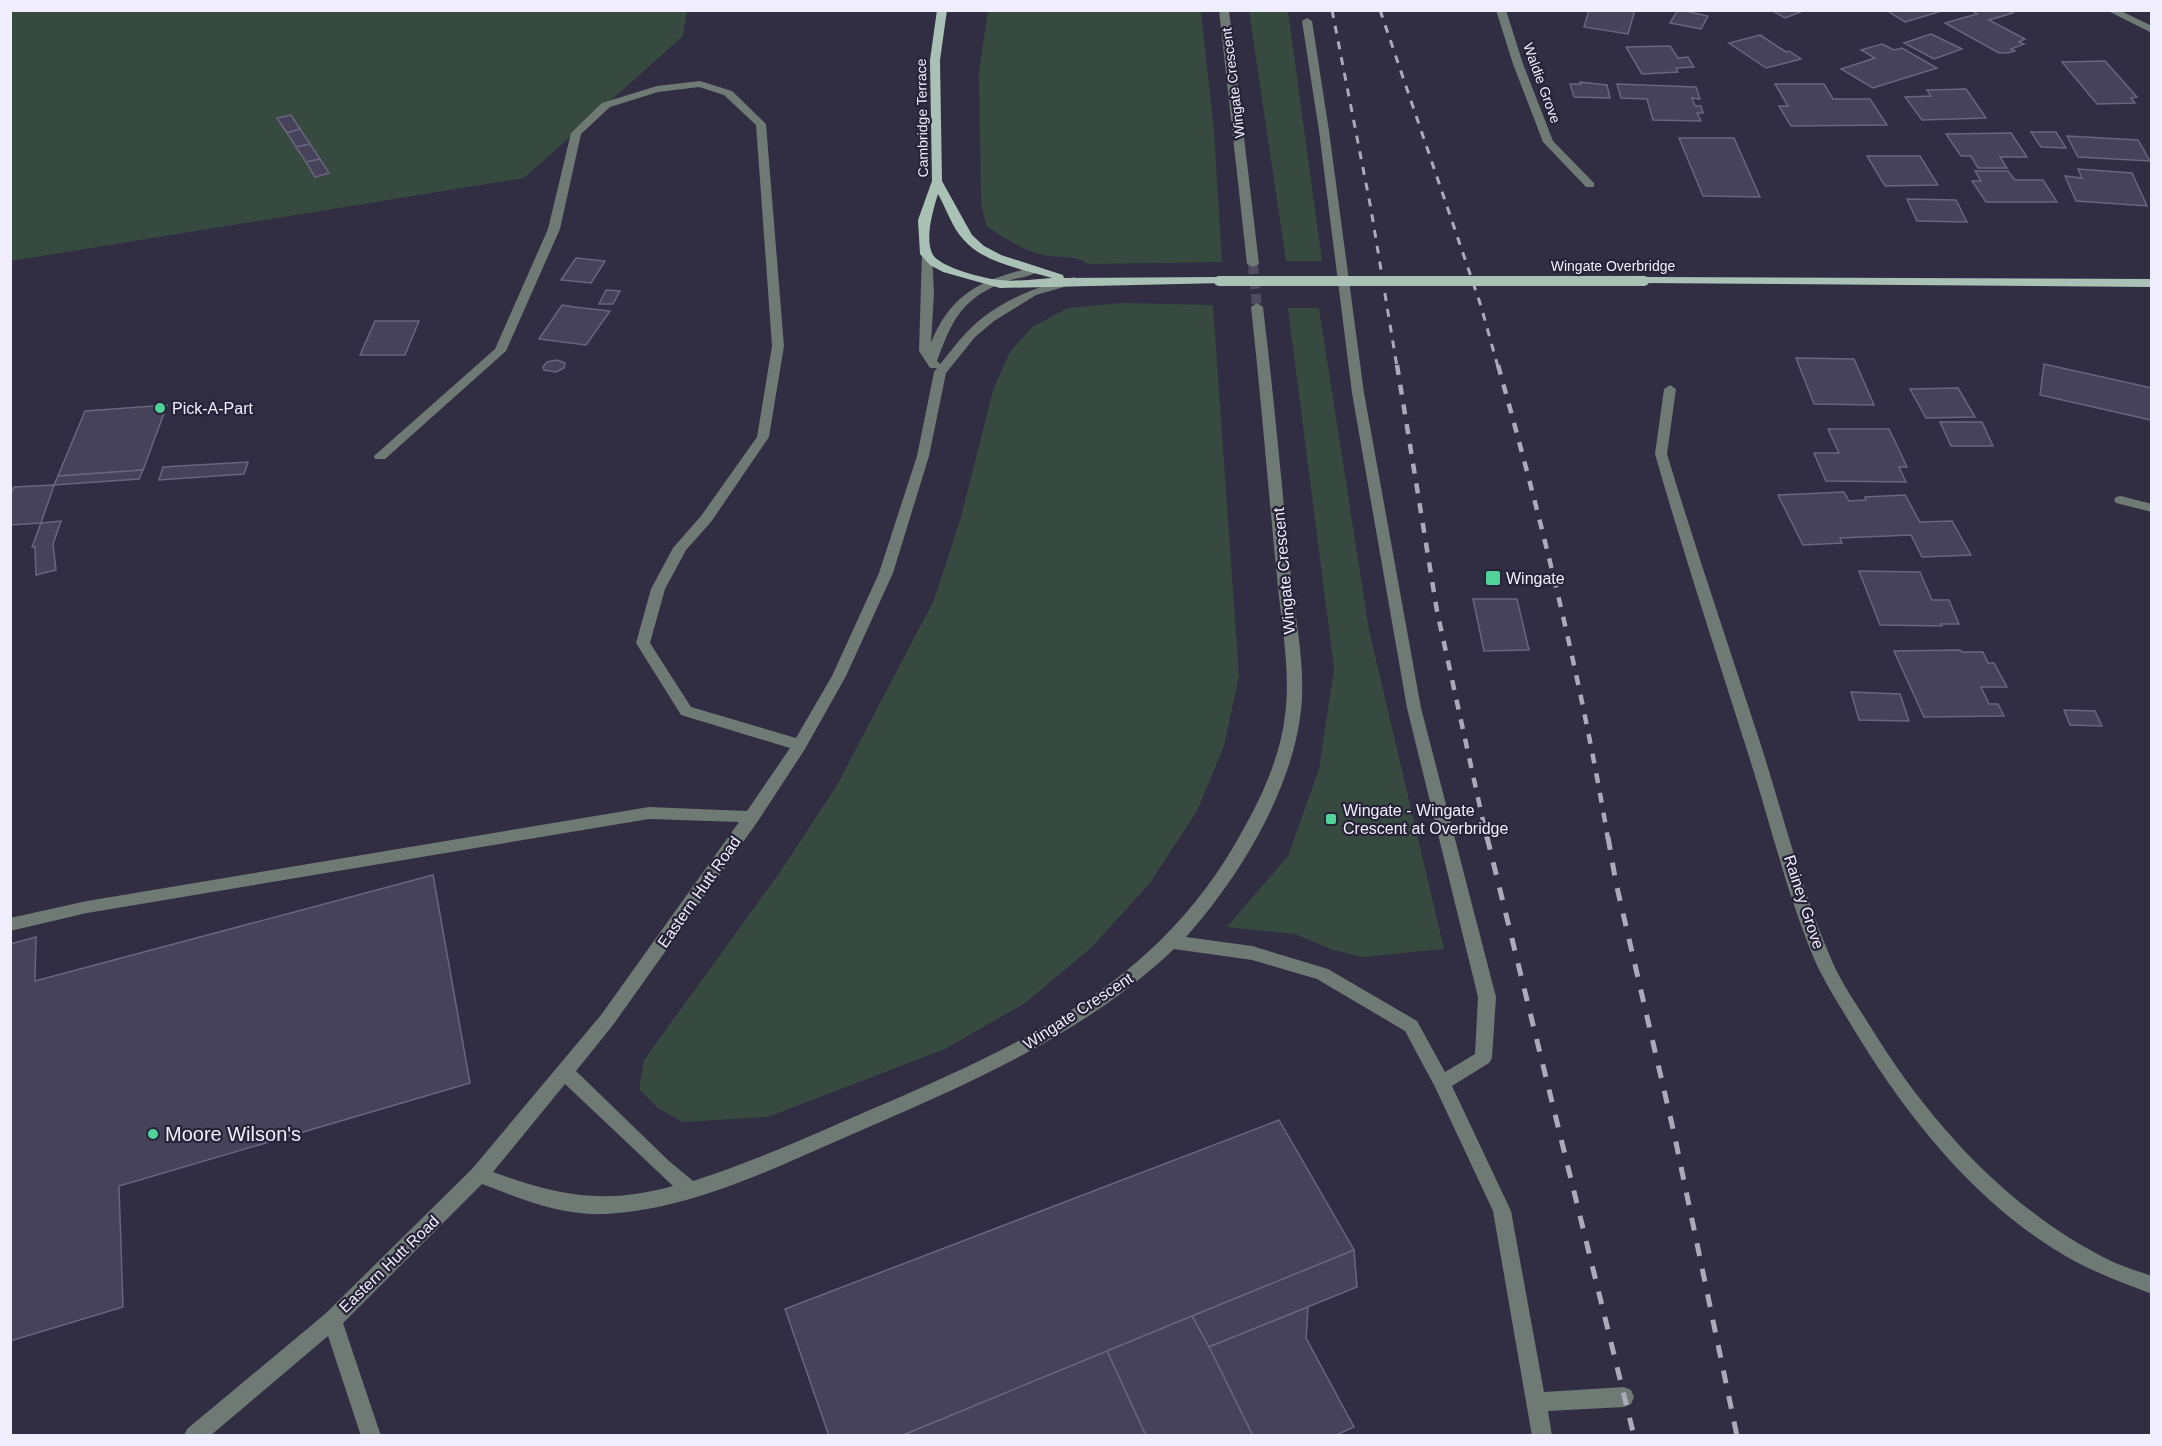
<svg xmlns="http://www.w3.org/2000/svg" width="2162" height="1446" viewBox="0 0 2162 1446" font-family="Arial,sans-serif">
<style>
.green{fill:#374a40}
.building{fill:#464259;stroke:#69657d;stroke-width:1.5}
.lines{fill:none;stroke-linecap:round;stroke-linejoin:round}
.minor-tunnel{stroke:#4e4a5f;stroke-width:10;stroke-dasharray:10 5;stroke-linecap:butt}
.minor{fill:#6e7a73;fill-rule:evenodd}
.major{fill:#aac2b5;fill-rule:evenodd}
.rail-far2{stroke:#aca9ba;stroke-width:3;stroke-dasharray:8 8;stroke-linecap:butt}
.rail-far1{stroke:#aca9ba;stroke-width:4.5;stroke-dasharray:10 10;stroke-linecap:butt}
.rail{stroke:#aca9ba;stroke-width:5;stroke-dasharray:13 13;stroke-linecap:butt}
.major-bridge{stroke:#aac2b5;stroke-width:10}
.poi-dot{fill:#50d398;stroke:#272338;stroke-width:2}
.labels{text-anchor:middle;dominant-baseline:central;stroke-width:4.5;stroke-linejoin:round;paint-order:stroke}
.far-street-label{font-size:14px;fill:#f0eefc;stroke:#272338}
.poi-label{font-size:16px;fill:#f0eefc;stroke:#272338;text-anchor:start}
.street-label{font-size:16px;fill:#f0eefc;stroke:#272338}
.near-poi-label{font-size:20px;fill:#f0eefc;stroke:#272338;text-anchor:start}
</style>
<rect width="100%" height="100%" fill="#312d43"/>
<g class="green">
<polygon points="11,11 687,11 683,36 524,178 11,261"/>
<path d="M988,11h213l13,120 8,131 -134,2c-13,-9 -25,-6 -41,-8 -23,-4 -42,-18 -61,-30l-5,-24 -2,-131z"/>
<polygon points="1249,11 1288,11 1322,261 1286,261"/>
<polygon points="1121,303 1213,305 1239,676 1224,746 1197,811 1150,883 1092,947 1025,1003 945,1049 768,1117 682,1122 658,1108 639,1089 644,1060 780,872 837,785 934,600 961,517 993,390 1010,352 1032,327 1068,308"/>
<polygon points="1288,308 1319,308 1369,630 1444,949 1362,957 1333,950 1295,934 1227,927 1288,856 1319,769 1334,669"/>
</g>
<g class="building">
<polygon points="1589,10 1635,10 1628,34 1584,27"/>
<polygon points="1678,10 1680,10 1708,16 1701,29 1670,23"/>
<polygon points="1771,10 1805,10 1785,18"/>
<polygon points="1886,10 1945,10 1905,22"/>
<polygon points="2008,10 2013,13 1989,20 2025,39 2019,42 2024,44 2011,49 2015,51 2007,53 1999,53 1945,23 1977,14 1971,10"/>
<polygon points="1931,34 1962,49 1934,59 1904,43"/>
<polygon points="1760,35 1786,52 1789,51 1801,59 1766,68 1729,43"/>
<polygon points="1882,44 1894,50 1902,48 1937,68 1873,88 1841,69 1875,58 1861,50"/>
<polygon points="1670,46 1678,58 1688,57 1694,67 1676,68 1678,72 1642,74 1626,47"/>
<polygon points="2105,61 2137,97 2131,98 2135,103 2097,104 2062,62"/>
<polygon points="1580,82 1607,85 1610,98 1574,97 1570,84 1581,84"/>
<polygon points="1617,84 1696,87 1700,99 1692,98 1695,106 1701,106 1703,113 1697,113 1701,121 1653,120 1647,99 1621,98"/>
<polygon points="1775,84 1824,84 1833,99 1870,99 1887,125 1791,126 1779,106 1788,106"/>
<polygon points="1966,89 1986,118 1922,120 1905,97 1931,96 1927,90"/>
<polygon points="291,115 300,129 287,133 277,118"/>
<polygon points="300,129 310,144 296,147 287,133"/>
<polygon points="2031,132 2056,132 2066,148 2041,147"/>
<polygon points="2011,133 2027,157 2000,157 2007,168 1978,168 1971,156 1961,156 1946,134"/>
<polygon points="2067,136 2138,140 2150,161 2078,157"/>
<polygon points="1679,138 1734,138 1760,197 1703,196"/>
<polygon points="310,144 320,159 306,162 296,147"/>
<polygon points="1867,156 1920,156 1938,185 1885,186"/>
<polygon points="320,159 329,173 315,177 306,162"/>
<polygon points="2078,169 2132,173 2147,206 2076,201 2065,176 2082,178"/>
<polygon points="1975,171 2008,171 2015,180 2043,180 2057,202 1986,202 1972,181 1981,181"/>
<polygon points="1907,199 1956,200 1967,222 1917,221"/>
<polygon points="576,258 605,261 591,283 561,280"/>
<polygon points="606,290 620,291 613,304 599,304"/>
<polygon points="562,305 574,307 610,311 586,345 539,339"/>
<polygon points="375,321 419,321 405,355 360,355"/>
<polygon points="1796,358 1854,359 1874,405 1814,404"/>
<polygon points="557,360 565,363 564,368 556,372 544,370 543,367 547,362"/>
<polygon points="2044,364 2152,388 2151,420 2040,395"/>
<polygon points="1958,388 1975,417 1926,418 1910,389"/>
<polygon points="167,405 143,470 58,476 85,411"/>
<polygon points="1940,422 1982,422 1993,446 1951,446"/>
<polygon points="1828,429 1889,429 1907,467 1899,467 1906,482 1826,481 1814,453 1839,453"/>
<polygon points="248,462 244,474 159,480 163,467"/>
<polygon points="143,470 139,479 54,485 58,476"/>
<polygon points="54,485 41,523 10,525 10,495 14,487"/>
<polygon points="1844,492 1849,501 1866,500 1865,497 1905,495 1920,522 1952,521 1971,555 1922,557 1911,535 1840,538 1842,543 1803,545 1778,495"/>
<polygon points="61,521 53,544 56,570 36,575 35,547 32,547 41,523"/>
<polygon points="1859,571 1920,572 1932,600 1949,600 1959,624 1941,624 1942,626 1880,625"/>
<polygon points="1473,599 1517,599 1529,650 1484,651"/>
<polygon points="1960,650 1962,652 1983,652 1988,663 1994,663 2007,687 1981,687 1989,704 1998,704 2004,716 1924,717 1894,651"/>
<polygon points="1851,692 1900,694 1909,721 1859,720"/>
<polygon points="2064,710 2095,711 2102,726 2070,725"/>
<polygon points="433,875 470,1083 119,1186 123,1307 10,1341 10,944 36,937 35,981"/>
<polygon points="1279,1120 1354,1250 901,1436 829,1436 785,1309"/>
<polygon points="1354,1250 1357,1287 1209,1347 1192,1316"/>
<polygon points="1308,1307 1306,1338 1354,1427 1334,1436 1253,1436 1209,1347"/>
<polygon points="1192,1316 1209,1347 1253,1436 1146,1436 1107,1351"/>
<polygon points="1107,1351 1146,1436 901,1436"/>
</g>
<g class="lines">
<polyline class="minor-tunnel" points="1253,264 1257,307"/>
<g class="minor">
<polygon points="1219,10 1229,10 1259,264 1253,267 1247,264"/>
<polygon points="1496,10 1506,10 1523,64 1553,141 1594,183 1594,187 1586,187 1543,142 1513,64"/>
<polygon points="2106,10 2119,10 2152,26 2152,33"/>
<path d="M1307,18l5,3 17,110 35,262 57,315 75,289 -4,61 -3,5 -37,23 59,125 33,181 80,-5 7,3 3,7 -3,7 -7,3 -76,4 4,25h-20l-39,-225 -58,-124 -30,-56 -88,-52 -65,-19 -78,-11c-94,89 -212,137 -328,188 -76,33 -157,73 -241,77 -42,2 -84,-15 -123,-30l-139,139 38,113h-20l-33,-100 -118,100h-26l3,-7 138,-115 147,-145 129,-154 138,-193 -90,-3 -562,94 -77,18v-13l77,-17 562,-94 98,4 43,-63 -109,-33 -45,-72 15,-54 22,-41 28,-32 56,-79 15,-91 -16,-221 -32,-30 -25,-8 -41,5 -48,15 -29,27 -21,95 -54,122 -121,108h-10l-1,-3 121,-107 53,-120 23,-96 31,-30 55,-17 43,-5 32,10 34,33 18,222 -15,91 -58,85 -25,28 -21,39 -15,54 41,64 105,31 36,-62 47,-103 38,-117 17,-84 3,-4h-7l-11,-17 3,-99 4,-1 6,3 2,39 -3,50c20,-51 53,-64 103,-76l6,3c-8,7 -25,8 -35,12 -43,16 -53,38 -68,79l3,3c9,-10 17,-22 27,-32 28,-30 68,-45 107,-55l6,4 -2,2 -42,12 -42,26 -19,16 -29,36 -17,83 -36,117 -47,103 -41,73 -47,72 -145,204 -37,46 93,90 24,20c62,-20 120,-46 179,-72 153,-66 290,-127 372,-281 19,-34 37,-74 41,-113 6,-46 -4,-92 -8,-138 -9,-90 -16,-180 -26,-270l6,-4 6,4c11,90 19,181 28,271 5,46 16,94 9,140 -11,78 -63,162 -114,219l66,9 76,23 89,52 28,51 30,-18 3,-57 -71,-289 -55,-315 -33,-262 -17,-110zM565,1084l108,102c-69,19 -114,10 -180,-14z"/>
<path d="M1670,385l6,4 -9,65c29,96 61,190 92,285 24,74 42,151 73,222 10,23 25,44 38,65 58,95 138,184 239,234 14,7 29,11 43,16v18c-34,-13 -67,-25 -98,-45 -86,-54 -152,-139 -204,-226 -12,-20 -25,-40 -35,-62 -29,-69 -46,-143 -69,-214 -31,-98 -63,-195 -91,-293l9,-65z"/>
<polygon points="2121,496 2152,504 2152,512 2116,503 2114,500 2116,497"/>
</g>
<g class="major">
<path d="M937,10h10l-7,50 2,121 30,54 12,11 17,9 62,20 1,3 155,-1 6,4 -2,2 -223,5 -57,-16 -13,-7 -10,-11 -2,-34 14,-39 -2,-121zM938,194c8,14 14,33 25,45 20,24 60,30 89,39 -17,1 -36,4 -52,2 -14,-1 -63,-13 -68,-27 -7,-16 1,-43 6,-59z"/>
<polygon points="1644,277 2152,279 2152,287 1640,283 1638,281"/>
</g>
<g class="rail-far2">
<polyline points="1332,10 1371,209 1397,367"/>
<polyline points="1380,10 1481,306 1498,367"/>
</g>
<g class="rail-far1">
<polyline points="1397,365 1437,611 1487,839"/>
<path d="M1498,365c44,157 83,314 110,474"/>
</g>
<g class="rail">
<polyline points="1487,837 1634,1436"/>
<polyline points="1608,837 1616,883 1674,1133 1737,1436"/>
</g>
<polyline class="major-bridge" points="1219,281 1644,281"/>
</g>
<g class="poi-dot">
<circle cx="160" cy="408" r="6"/>
<rect x="1485" y="570" width="16" height="16" rx="3"/>
<rect x="1325" y="813" width="12" height="12" rx="3"/>
<circle cx="153" cy="1134" r="6"/>
</g>
<g class="labels">
<g class="far-street-label">
<text transform="translate(1233 83) rotate(-97)">Wingate Crescent</text>
<text transform="translate(1542 83) rotate(70)">Waldie Grove</text>
<text transform="translate(922 118) rotate(-91)">Cambridge Terrace</text>
<text x="1613" y="266">Wingate Overbridge</text>
</g>
<g class="poi-label">
<text x="172" y="408">Pick-A-Part</text>
<text x="1506" y="578">Wingate</text>
<text x="1343" y="810">Wingate - Wingate<tspan x="1343" dy="18">Crescent at Overbridge</tspan></text>
</g>
<g class="street-label">
<text transform="translate(1284 571) rotate(-95)">Wingate Crescent</text>
<text transform="translate(699 892) rotate(-55)">Eastern Hutt Road</text>
<text transform="translate(1804 902) rotate(72)">Rainey Grove</text>
<text transform="translate(1078 1011) rotate(-33)">Wingate Crescent</text>
<text transform="translate(389 1264) rotate(-44)">Eastern Hutt Road</text>
</g>
<g class="near-poi-label">
<text x="165" y="1134">Moore Wilson's</text>
</g>
</g>
<rect width="2162" height="1446" fill="none" stroke="#f0eefc" stroke-width="24"/>
</svg>
